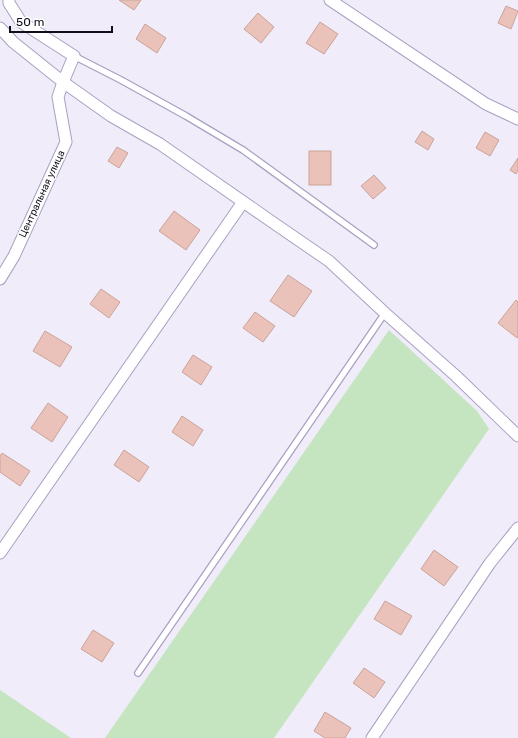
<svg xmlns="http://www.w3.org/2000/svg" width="518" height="738" viewBox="0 0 518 738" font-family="Rubik,sans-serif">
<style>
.green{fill:#c5e4c0}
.building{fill:#eac2b9;stroke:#caa39a}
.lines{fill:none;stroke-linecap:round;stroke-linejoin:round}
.service-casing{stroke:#a9a1c1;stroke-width:8}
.minor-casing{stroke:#a9a1c1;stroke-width:13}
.service{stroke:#fff;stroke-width:5.5}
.minor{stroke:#fff;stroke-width:11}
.labels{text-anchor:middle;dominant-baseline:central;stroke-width:3;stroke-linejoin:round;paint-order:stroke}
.street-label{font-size:10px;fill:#110e19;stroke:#fff}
</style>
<rect width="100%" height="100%" fill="#f0ecfa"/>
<g class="green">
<polygon points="389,330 477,411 489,429 274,738 105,738"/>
<polygon points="0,690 71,738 0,738"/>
</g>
<g class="building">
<polygon points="119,0 141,0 134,10"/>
<polygon points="506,6 518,11 511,29 498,23"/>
<polygon points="258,13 274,27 261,43 244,29"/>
<polygon points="320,22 338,34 324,54 306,43"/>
<polygon points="145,24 166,38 157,53 136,39"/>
<polygon points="422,131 434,139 428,150 415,142"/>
<polygon points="485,132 499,140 490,156 476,148"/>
<polygon points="117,147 128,153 119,168 108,161"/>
<rect x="309" y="151" width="22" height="34"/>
<polygon points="518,158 518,170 516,174 510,170"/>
<polygon points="374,175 386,188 373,199 361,186"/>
<polygon points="174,211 200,230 186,250 159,231"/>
<polygon points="288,275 312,291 294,317 270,301"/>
<polygon points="101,289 120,302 109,318 90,304"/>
<polygon points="516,300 518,302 518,336 517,338 498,323"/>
<polygon points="255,312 275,326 263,342 243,328"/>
<polygon points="45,331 72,347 60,367 33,351"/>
<polygon points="193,355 212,367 201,385 182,372"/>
<polygon points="48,403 68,417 52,442 31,428"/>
<polygon points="182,416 203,430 193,446 172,432"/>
<polygon points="124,450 149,467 139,482 114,465"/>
<polygon points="2,453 30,471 20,486 0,472 0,456"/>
<polygon points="434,550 458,567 444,586 421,569"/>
<polygon points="385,601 412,616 401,635 374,619"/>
<polygon points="93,630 114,643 102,662 81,649"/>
<polygon points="364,668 385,682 374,698 353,683"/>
<polygon points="325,712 351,728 345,738 325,738 314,731"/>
</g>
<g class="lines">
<defs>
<g id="service">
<polyline points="74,56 121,80 186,116 243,150 374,245"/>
<polyline points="138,673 385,313"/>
</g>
<g id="minor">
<polyline points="330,0 486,104 518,119"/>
<polyline points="0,28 13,42 63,82 111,116 160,144 278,226 329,261 385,313 456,376 518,436"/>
<polyline points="0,279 14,256 66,142 58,97 63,82 74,56 21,22 9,3 9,0"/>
<polyline points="0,553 243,202"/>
<polyline points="372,738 490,563 518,528"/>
</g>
</defs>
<use href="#service" class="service-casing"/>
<use href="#minor" class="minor-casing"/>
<use href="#service" class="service"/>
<use href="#minor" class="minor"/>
</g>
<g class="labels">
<g class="street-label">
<text transform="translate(42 194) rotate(-65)">Центральная улица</text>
</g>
</g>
<path d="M10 26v6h102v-6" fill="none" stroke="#110e19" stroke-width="2"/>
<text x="16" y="26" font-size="12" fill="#110e19" stroke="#ffffff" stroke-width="3" paint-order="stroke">50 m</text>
</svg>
